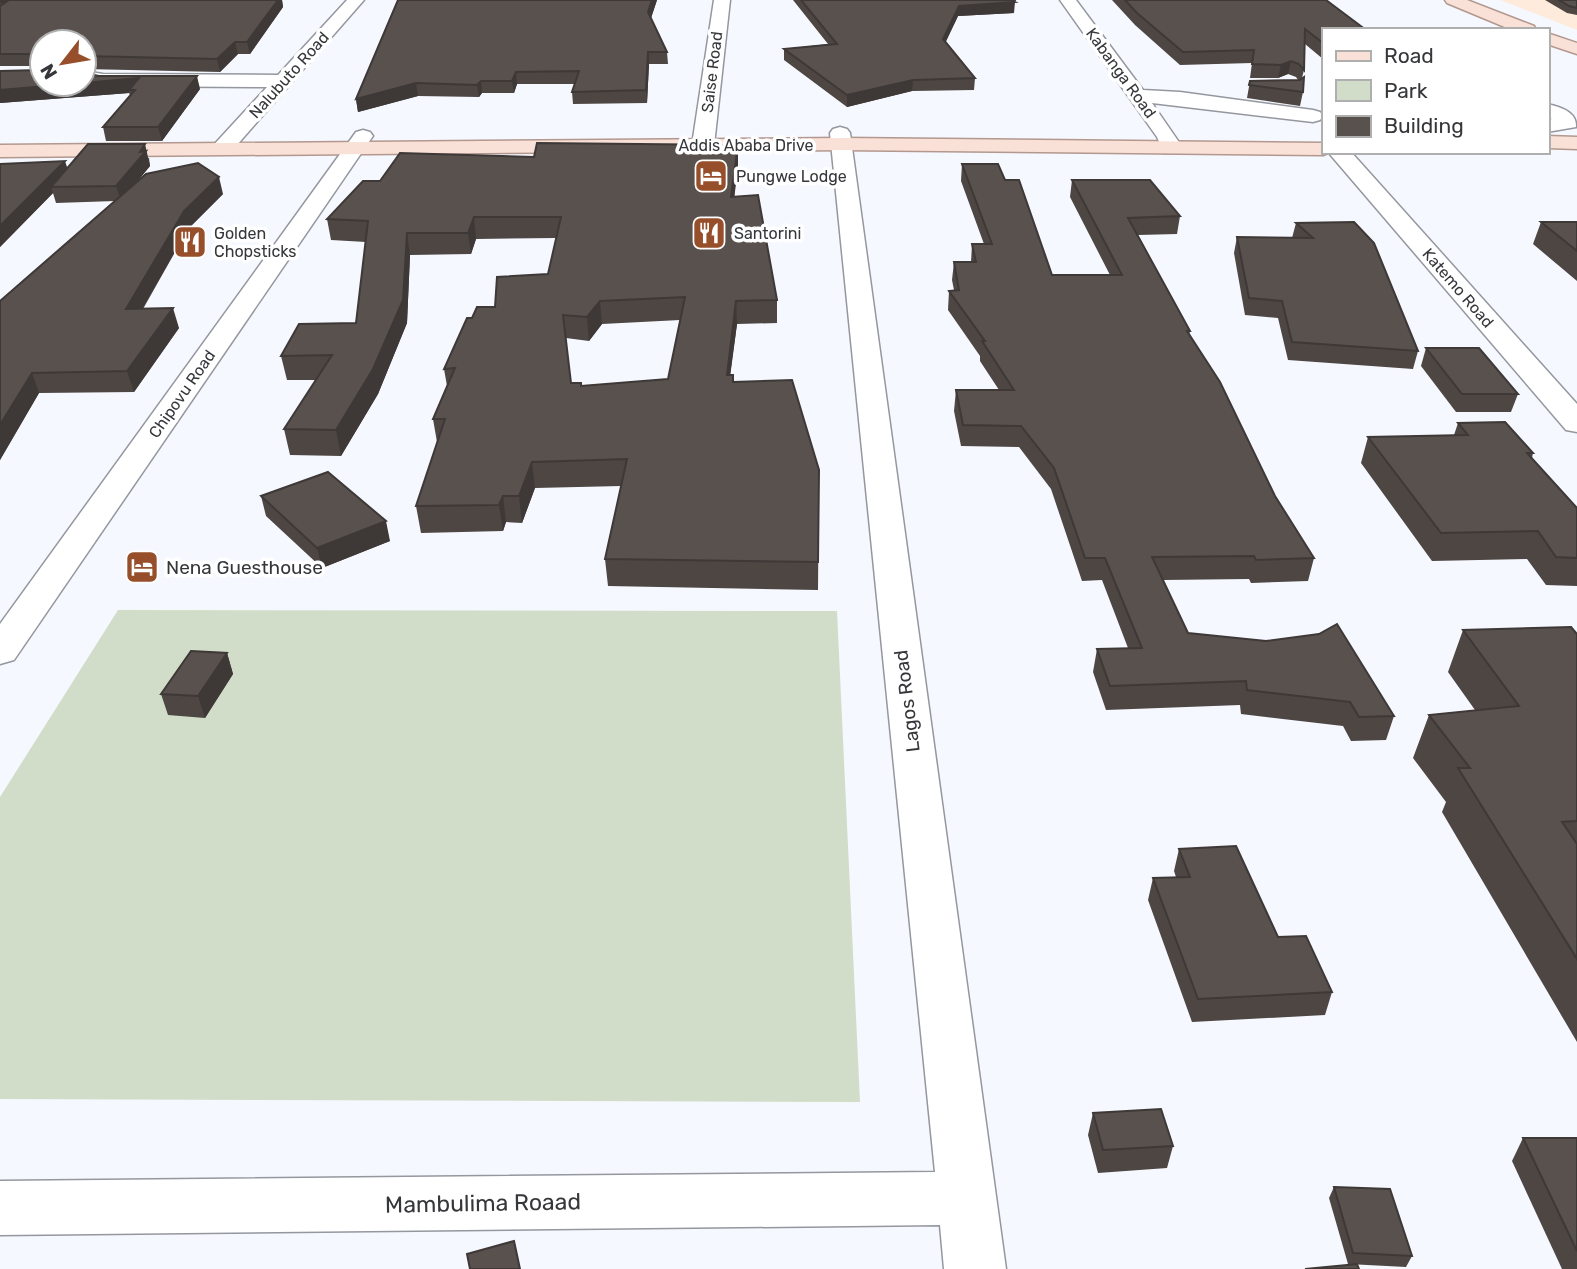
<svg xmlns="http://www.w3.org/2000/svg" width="1577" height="1269" viewBox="0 0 1577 1269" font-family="Rubik,sans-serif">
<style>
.education{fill:#feebdb}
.green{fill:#d1ddc8}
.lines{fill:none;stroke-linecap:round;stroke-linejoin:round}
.minor-casing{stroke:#94979e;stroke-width:3}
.major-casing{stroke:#b2988f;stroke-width:3}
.minor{fill:#fff;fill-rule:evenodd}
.major{fill:#f9e1d7;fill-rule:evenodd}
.wall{fill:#4d4643;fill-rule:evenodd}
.shaded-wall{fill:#3e3937}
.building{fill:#59514e;stroke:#3e3937;stroke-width:2;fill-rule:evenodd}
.labels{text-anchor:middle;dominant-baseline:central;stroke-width:7;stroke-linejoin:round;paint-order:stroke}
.far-street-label{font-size:16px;fill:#36373a;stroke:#fff}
.far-poi-label{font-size:16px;fill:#36373a;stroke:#fff;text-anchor:start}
.poi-label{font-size:19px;fill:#36373a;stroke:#fff;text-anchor:start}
.street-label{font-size:19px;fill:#36373a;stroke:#fff}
.near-street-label{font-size:23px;fill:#36373a;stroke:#fff}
</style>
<rect width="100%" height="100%" fill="#f6f8ff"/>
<polygon class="education" points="1500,0 1577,0 1577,30"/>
<polygon class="green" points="118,610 837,611 860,1102 0,1099 0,797"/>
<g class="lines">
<defs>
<g id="minor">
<polygon points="347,0 364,0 229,154 213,154 210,149 267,87 103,86 84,83 84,71 103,74 278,75"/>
<polygon points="714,0 730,0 714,145 710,149 696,149 692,145"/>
<polygon points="1060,0 1076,0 1143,90 1180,92 1313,110 1320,112 1323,116 1320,120 1313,122 1152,103 1183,148 1180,153 1164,153 1157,137"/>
<path d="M1547,104c14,3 30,8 29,23l-29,5v-12l5,-1 -5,-2z"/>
<polygon points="840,127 847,129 850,133 1006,1269 944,1269 940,1225 0,1235 0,1181 935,1172 830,133 833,129"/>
<polygon points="363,130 370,132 373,136 14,660 0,664 0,624 356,132"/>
<polygon points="1328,152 1351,152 1577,404 1577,432 1566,430"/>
</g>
<g id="major">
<polygon points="1445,0 1467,0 1534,26 1536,30 1512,30 1447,3"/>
<polygon points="1547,33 1577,43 1577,54 1547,44"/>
<polygon points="1547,136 1577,137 1577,149 1547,148"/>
<polygon points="842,138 1323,143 1323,152 1331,152 1323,155 842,150 0,157 0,145"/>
</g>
</defs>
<use href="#minor" class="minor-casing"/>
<use href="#major" class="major-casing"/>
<use href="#minor" class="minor"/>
<use href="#major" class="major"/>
</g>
<g class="wall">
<polygon points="0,0 282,0 283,7 250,54 238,54 220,72 84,69 84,42 42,84 200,89 162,141 106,141 103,127 130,95 129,93 0,103 0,71 40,70 40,66 0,66"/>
<polygon points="657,0 651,18 667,52 668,64 649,64 647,103 573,104 572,92 575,84 517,84 514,93 482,93 479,97 418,96 358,112 356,99"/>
<polygon points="793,0 1016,0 1016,1 1013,1 1014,13 958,16 945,43 975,78 974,90 912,91 847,107 784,60 784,49 828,44"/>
<polygon points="1112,0 1326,0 1323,30 1323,59 1305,44 1304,70 1302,78 1303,92 1300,106 1247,98 1250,81 1298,80 1296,77 1288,74 1278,78 1250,78 1252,63 1180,65 1135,25"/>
<polygon points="1545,0 1577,0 1577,15 1567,13"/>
<path d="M738,145v20l-4,32 43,103v23l-40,1 -7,51 4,7 85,88 -1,120 -210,-4 -3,-27 16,-73 -86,2 -13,35 -16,-1 -3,9 -82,2 -5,-27 21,-64 -4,-23 14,-33 -3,-17 28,-51 23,-11 53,-33 8,-36 -80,1 -5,15 -61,1 -3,68 -29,71 -37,62 -51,-1 -6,-26 32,-49h-29l-6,-24 75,-33 10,-81 -35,-2 -4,-21 53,-38 154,-24zM680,320l-12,59 -87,7v-3h-10l-5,-45 23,3 13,-17z"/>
<polygon points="149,158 150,166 136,183 223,194 188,229 143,309 179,328 134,392 39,393 0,460 0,301 115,201 56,203 53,193 0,247 0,164 67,169"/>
<polygon points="962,164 1005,180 1052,275 1110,275 1070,197 1072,180 1180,216 1177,234 1138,235 1190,331 1189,335 1275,496 1314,558 1308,581 1251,583 1249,579 1163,580 1188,633 1394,716 1386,740 1351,741 1343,726 1241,714 1240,705 1106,710 1093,672 1097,649 1128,648 1102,580 1082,581 1051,489 1019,447 961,446 954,411 956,390 999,390 980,361 980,356 948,310 949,291 954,290 952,280 954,262 971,262 972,244 984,244 961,181"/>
<polygon points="1354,222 1418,351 1413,369 1288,360 1278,318 1245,315 1234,253 1237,237 1292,238 1296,223"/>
<polygon points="1541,222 1577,222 1577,281 1533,244"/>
<polygon points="1426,348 1518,394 1511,412 1456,412 1421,366"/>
<polygon points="1458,423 1533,453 1532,458 1577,508 1577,586 1546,585 1527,559 1432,561 1361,463 1368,437 1454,435"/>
<polygon points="261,496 390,541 322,568 266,516"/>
<polygon points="1463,630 1577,634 1577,1042 1442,812 1446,802 1413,758 1429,715 1475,710 1448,672"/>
<polygon points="227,653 233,674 205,718 168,715 161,694"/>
<polygon points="1179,849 1278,937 1332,992 1325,1015 1192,1022 1148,900 1153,878 1176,877 1174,871"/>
<polygon points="1093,1113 1173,1146 1167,1168 1098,1173 1088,1135"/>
<polygon points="1523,1138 1577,1138 1577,1269 1562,1269 1512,1161"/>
<polygon points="1334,1187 1412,1256 1406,1267 1348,1264 1329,1198"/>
</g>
<g class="shaded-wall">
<polygon points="273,0 282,0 283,7 250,54 247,42"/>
<polygon points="652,0 657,0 649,24 648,12"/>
<polygon points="1015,2 1014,13 958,16 942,50 943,39 959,6"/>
<polygon points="235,42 238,54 220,72 217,59"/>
<polygon points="648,52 649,64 647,103 646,90"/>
<polygon points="1291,61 1288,74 1278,78 1281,65"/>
<polygon points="516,72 517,84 514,93 512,81"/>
<polygon points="197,76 200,89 162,141 158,127"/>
<polygon points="139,78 135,90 129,90 129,93 0,103 0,90 70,84 84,84 84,83"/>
<polygon points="913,80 912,91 847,107 847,95"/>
<polygon points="481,81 482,93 479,97 477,85"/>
<polygon points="416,83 418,96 358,112 356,99"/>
<polygon points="145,144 150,166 121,201 116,186"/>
<polygon points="738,145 738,165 732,218 731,197"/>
<polygon points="65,161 70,176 51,187 53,193 0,247 0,226"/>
<polygon points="219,177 223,194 188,229 131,328 126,309 184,211"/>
<polygon points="474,217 476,239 471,254 468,233"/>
<polygon points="407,233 410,255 407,323 378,394 341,456 336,430"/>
<polygon points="600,301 602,324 589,341 587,317"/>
<polygon points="736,301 737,324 727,400 727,375"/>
<polygon points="173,308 179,328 134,392 127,371"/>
<polygon points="32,373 39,393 0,460 0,425"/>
<polygon points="532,462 535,488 522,523 519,496"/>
<polygon points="503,496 506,522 503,531 499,505"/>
<polygon points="386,521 390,541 322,568 317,548"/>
<polygon points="227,653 233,674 205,718 198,696"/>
</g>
<g class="building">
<polygon points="0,0 278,0 247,42 235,42 217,59 84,56 84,42 42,42 42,84 70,84 0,90 0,71 40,70 41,56 38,54 0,54 0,6 6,2 0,2"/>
<polygon points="398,0 652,0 648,12 667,52 648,52 646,90 572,92 579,71 516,72 512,81 481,81 477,85 416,83 356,99"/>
<polygon points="801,0 1011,0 1015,2 959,6 943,39 975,78 913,80 847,95 784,49 837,44"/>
<polygon points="1125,0 1326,0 1366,30 1323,30 1323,43 1305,29 1304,70 1299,64 1291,61 1281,65 1252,64 1254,50 1183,52 1137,13"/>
<polygon points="1559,0 1577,0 1577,8 1569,6"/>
<polygon points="84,73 99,76 197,76 158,127 103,127 135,90 129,90 139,78 84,83"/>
<polygon points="1304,77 1303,92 1249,85 1250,81 1300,80"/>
<path d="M537,143l201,2 -7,52 27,-2 19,105 -41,1 -9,74h6v7l59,-2 27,90 -1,92 -213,-3 22,-100 -95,3 -13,34h-16l-4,9 -83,1 29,-87h-12l22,-51 -11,1 23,-51h5l5,-11h18l2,-30 51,-3 13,-57h-87l-6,16h-61l-4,67 -30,69 -37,61 -52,-1 48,-74 -51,1 18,-32 57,-1 12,-102 -41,-2 36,-38h17l20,-28 134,4zM685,297l-17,82 -87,7v-3h-10l-8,-68 24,2 13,-16z"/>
<polygon points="88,144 145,144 140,152 146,151 116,186 51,187"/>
<polygon points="65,161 0,226 0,164"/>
<polygon points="198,163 219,177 184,211 126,309 173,308 127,371 32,373 0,425 0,301 146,174"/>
<polygon points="962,164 998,164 1005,180 1019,180 1052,275 1122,275 1072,180 1150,180 1180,216 1128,218 1190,331 1187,331 1220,382 1275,496 1314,558 1256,560 1254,556 1152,557 1188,633 1266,641 1319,634 1337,624 1394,716 1359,717 1350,702 1247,690 1246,681 1110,686 1097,649 1142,648 1105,558 1085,558 1054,468 1021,426 963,425 956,390 1014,390 982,341 985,341 949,291 959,290 954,262 976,262 972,244 992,244"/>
<polygon points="1354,222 1374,243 1418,351 1292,342 1282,301 1249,298 1237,237 1313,238 1296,223"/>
<polygon points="1541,222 1577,222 1577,251"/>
<polygon points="1426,348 1479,348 1518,394 1462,394"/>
<polygon points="1505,422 1533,453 1527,453 1577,508 1577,558 1556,557 1538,531 1441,533 1368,437 1468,435 1458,423"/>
<polygon points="328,472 386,521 317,548 261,496"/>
<polygon points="1571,627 1577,634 1577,821 1562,822 1577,844 1577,959 1458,768 1470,768 1429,715 1519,706 1463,630"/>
<polygon points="191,651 227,653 198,696 161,694"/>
<polygon points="1236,846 1278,937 1306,936 1332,992 1198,999 1153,878 1190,877 1179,849"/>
<polygon points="1161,1109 1173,1146 1103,1150 1093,1113"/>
<polygon points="1523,1138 1577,1138 1577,1251"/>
<polygon points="1334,1187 1390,1189 1412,1256 1353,1253"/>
<polygon points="514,1241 520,1269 470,1269 467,1254"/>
<polygon points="1357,1264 1359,1269 1305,1269"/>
</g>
<defs>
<symbol id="hotel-square" viewBox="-11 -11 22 22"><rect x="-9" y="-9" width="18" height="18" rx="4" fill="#964f2a" stroke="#fff"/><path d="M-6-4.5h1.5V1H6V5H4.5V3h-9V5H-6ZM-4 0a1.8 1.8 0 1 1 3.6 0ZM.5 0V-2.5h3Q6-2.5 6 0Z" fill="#fff"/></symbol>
<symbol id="restaurant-square" viewBox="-11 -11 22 22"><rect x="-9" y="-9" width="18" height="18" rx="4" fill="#964f2a" stroke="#fff"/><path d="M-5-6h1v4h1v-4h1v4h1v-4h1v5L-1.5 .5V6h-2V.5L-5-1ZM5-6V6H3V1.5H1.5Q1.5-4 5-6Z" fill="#fff"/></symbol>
</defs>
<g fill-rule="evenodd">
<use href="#hotel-square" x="692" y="157" width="38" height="38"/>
<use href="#restaurant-square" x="690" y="214" width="38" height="38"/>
<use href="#restaurant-square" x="171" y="223" width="38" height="38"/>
<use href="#hotel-square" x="123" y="548" width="38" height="38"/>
</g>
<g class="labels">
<g class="far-street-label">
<text transform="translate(712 72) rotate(-83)">Saise Road</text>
<text transform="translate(1121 73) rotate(54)">Kabanga Road</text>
<text transform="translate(289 75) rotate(-48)">Nalubuto Road</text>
<text x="746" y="145">Addis Ababa Drive</text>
<text transform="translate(1458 288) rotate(49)">Katemo Road</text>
<text transform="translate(182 394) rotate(-55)">Chipovu Road</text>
</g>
<g class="far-poi-label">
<text x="736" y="176">Pungwe Lodge</text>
<text x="214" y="233">Golden<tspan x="214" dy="18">Chopsticks</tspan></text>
<text x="734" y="233">Santorini</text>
</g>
<g class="poi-label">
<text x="166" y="567">Nena Guesthouse</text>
</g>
<g class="street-label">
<text transform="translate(907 701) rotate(-97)">Lagos Road</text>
</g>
<g class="near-street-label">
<text transform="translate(483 1203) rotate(-1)">Mambulima Roaad</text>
</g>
</g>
<rect x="1322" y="28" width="228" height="126" fill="#ffffff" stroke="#afafb0" stroke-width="2"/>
<rect x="1336" y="51" width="35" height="10" fill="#f9e1d7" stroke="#afafb0" stroke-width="2"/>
<text x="1384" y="63" font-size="21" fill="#36373a">Road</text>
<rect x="1336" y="80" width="35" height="21" fill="#d1ddc8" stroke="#afafb0" stroke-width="2"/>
<text x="1384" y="98" font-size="21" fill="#36373a">Park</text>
<rect x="1336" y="116" width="35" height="21" fill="#59514e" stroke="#afafb0" stroke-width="2"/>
<text x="1384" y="133" font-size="21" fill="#36373a">Building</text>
<g transform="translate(63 63) rotate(239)"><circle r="33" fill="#ffffff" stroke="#afafb0" stroke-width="2"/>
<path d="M0-5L12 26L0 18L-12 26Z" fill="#964f2a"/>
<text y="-10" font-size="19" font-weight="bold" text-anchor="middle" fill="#36373a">N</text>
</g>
</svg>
